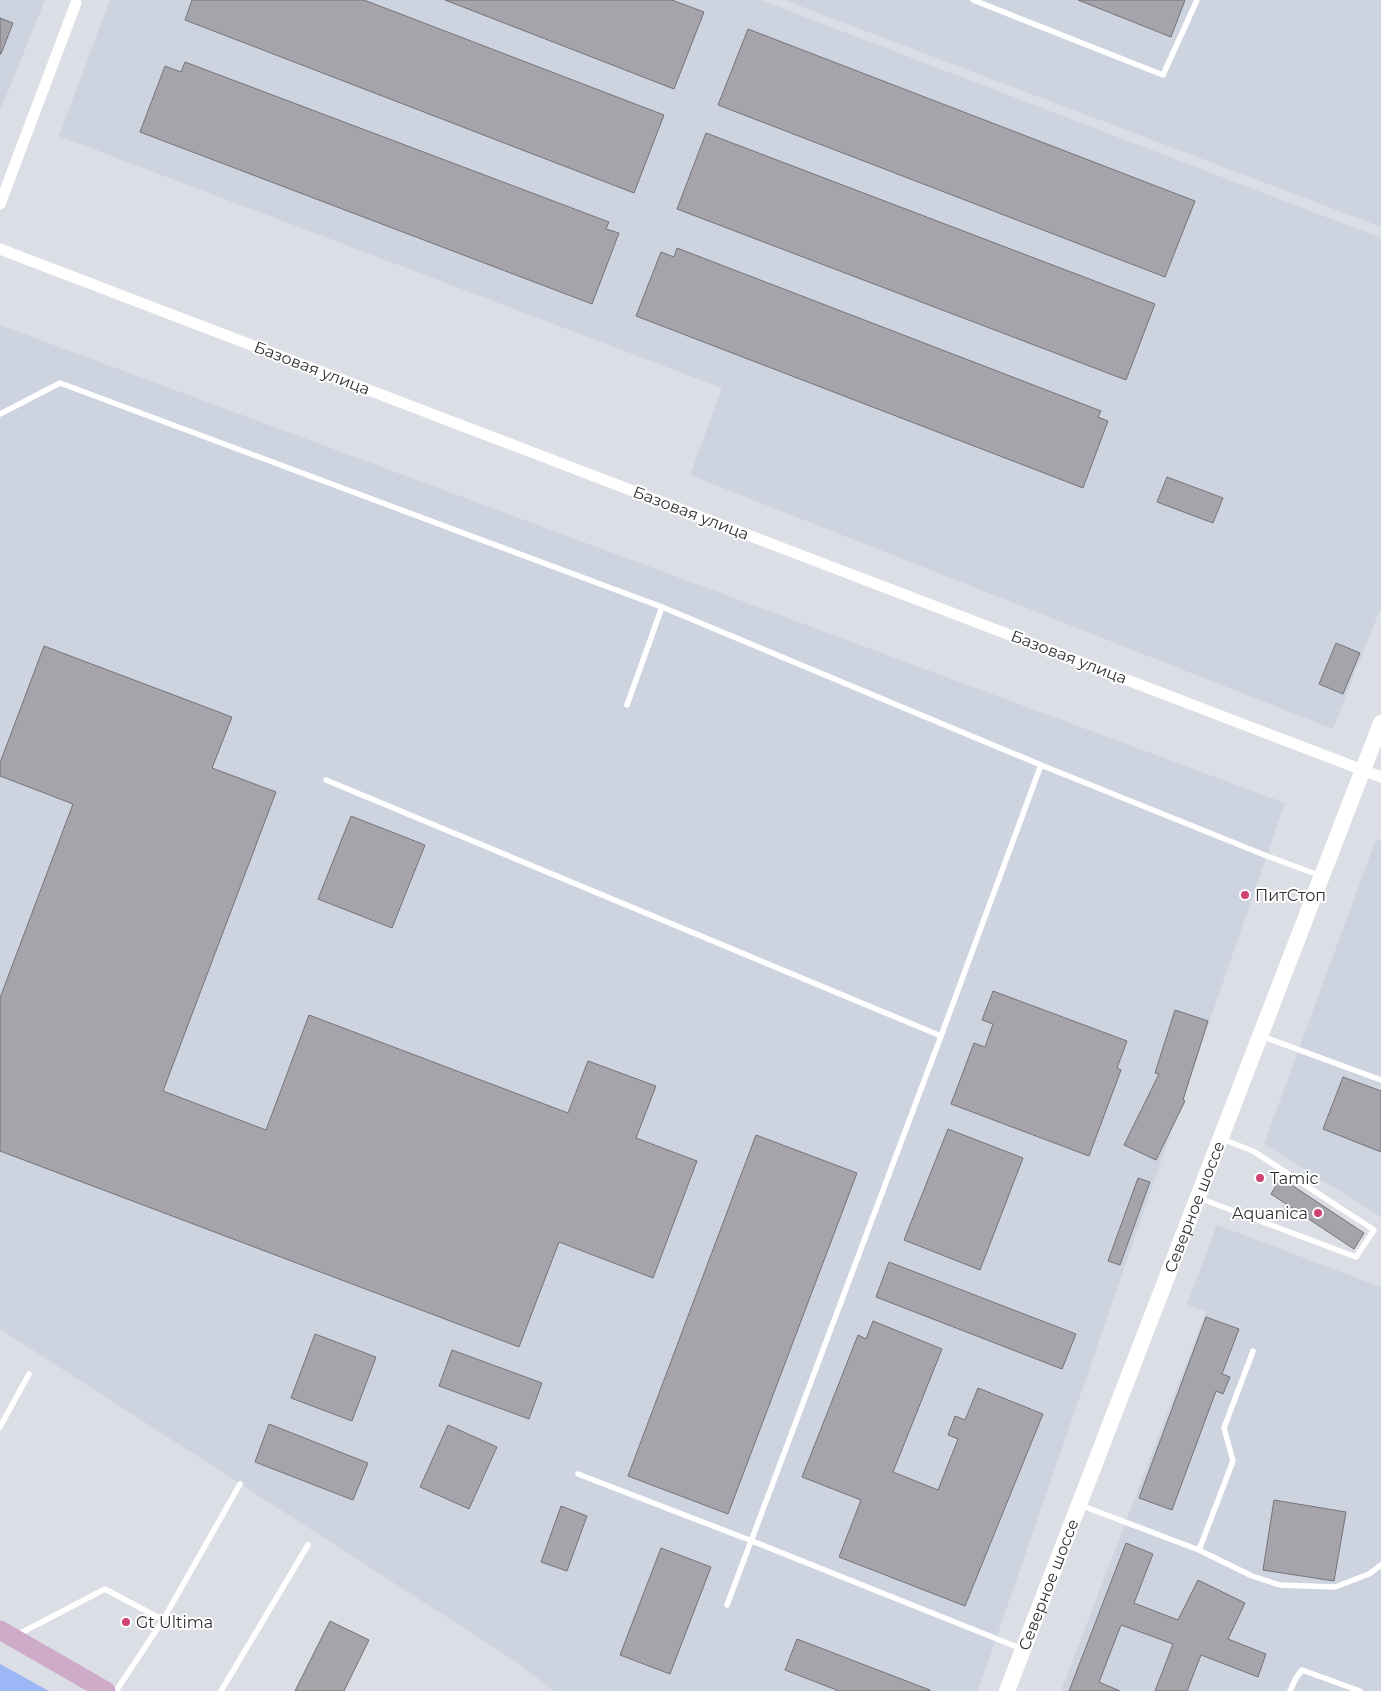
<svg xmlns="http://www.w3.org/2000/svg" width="1381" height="1691" viewBox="0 0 1381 1691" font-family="Montserrat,sans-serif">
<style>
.built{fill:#cdd3df}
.green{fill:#9db6f6}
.building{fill:#a5a4aa;stroke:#757379}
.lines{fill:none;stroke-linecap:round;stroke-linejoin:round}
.service{stroke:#fff;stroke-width:5.5}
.minor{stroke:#fff;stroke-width:11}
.secondary{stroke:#fff;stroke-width:16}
.primary{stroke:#ceabc8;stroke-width:19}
.poi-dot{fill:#d04473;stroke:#fff;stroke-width:2}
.labels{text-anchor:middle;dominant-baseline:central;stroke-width:4;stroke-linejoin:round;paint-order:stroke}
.street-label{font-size:16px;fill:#2f3032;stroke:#fff}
.poi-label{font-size:16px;fill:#2f3032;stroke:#fff;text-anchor:start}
</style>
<rect width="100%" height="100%" fill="#dcdee5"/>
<g class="built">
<polygon points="0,0 45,0 0,111"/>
<polygon points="110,0 761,0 1381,238 1381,607 1333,729 690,475 722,388 59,136"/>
<polygon points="784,0 1381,0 1381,227"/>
<polygon points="0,325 1285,803 978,1691 554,1691 515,1661 0,1329"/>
<polygon points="1376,839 1381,841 1381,1217 1264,1144"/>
<polygon points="1217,1225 1381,1287 1381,1691 1061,1691 1206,1312 1187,1304"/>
</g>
<polygon class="green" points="0,1664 49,1691 0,1691"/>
<g class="building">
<polygon points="192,0 364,0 664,115 634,193 185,20"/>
<polygon points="445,0 672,0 704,12 674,89"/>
<polygon points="1078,0 1185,0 1171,37"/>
<polygon points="0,18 13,23 1,54 0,54"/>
<polygon points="748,29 1195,201 1165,277 718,105"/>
<polygon points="185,62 609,222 606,229 619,233 592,304 140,132 165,66 181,72"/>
<polygon points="706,133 1155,304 1126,380 677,209"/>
<polygon points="677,248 1101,411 1098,417 1108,421 1083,488 636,316 661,252 674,257"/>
<polygon points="1167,477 1223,498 1213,523 1157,502"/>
<polygon points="1336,643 1360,653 1343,694 1319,684"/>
<polygon points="44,646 232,717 212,768 276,792 163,1091 266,1130 309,1015 568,1113 588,1061 656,1086 636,1138 697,1161 653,1278 559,1242 519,1347 0,1151 0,998 73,804 0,776 0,763"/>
<polygon points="351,816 425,845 392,928 318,899"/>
<polygon points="993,991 1127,1041 1117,1068 1121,1070 1089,1156 951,1104 974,1043 985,1047 993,1024 982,1020"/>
<polygon points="1175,1010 1208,1021 1183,1100 1185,1101 1156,1160 1124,1145 1159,1074 1155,1073"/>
<polygon points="1343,1077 1381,1091 1381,1152 1323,1129"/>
<polygon points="948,1129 1023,1158 980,1270 904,1240"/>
<polygon points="756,1135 857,1173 728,1514 628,1476"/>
<polygon points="1138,1178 1150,1182 1120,1265 1108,1261"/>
<polygon points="1281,1178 1364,1233 1354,1249 1271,1194"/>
<polygon points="889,1262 1076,1334 1062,1369 876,1297"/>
<polygon points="1206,1317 1239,1329 1222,1374 1230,1377 1223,1394 1216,1391 1172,1510 1139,1498"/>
<polygon points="873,1321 942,1349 893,1472 938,1490 958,1439 948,1435 955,1416 965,1420 978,1388 1043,1414 965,1606 839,1557 861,1500 802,1477 858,1335 866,1339"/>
<polygon points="315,1334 376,1357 352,1421 291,1398"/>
<polygon points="452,1350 542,1383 529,1419 439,1386"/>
<polygon points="269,1424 368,1463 353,1500 255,1462"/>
<polygon points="448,1425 497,1447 469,1509 420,1487"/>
<polygon points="1274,1500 1346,1512 1334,1581 1263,1570"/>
<polygon points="561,1506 587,1516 567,1571 541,1562"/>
<polygon points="1126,1543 1153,1554 1134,1603 1178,1620 1198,1580 1245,1603 1228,1639 1266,1654 1258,1677 1201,1655 1187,1691 1155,1691 1173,1644 1121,1625 1099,1682 1120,1691 1069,1691"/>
<polygon points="661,1548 711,1567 670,1674 620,1655"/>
<polygon points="330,1621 369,1640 344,1691 295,1691"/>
<polygon points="797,1639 930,1690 930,1691 839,1691 785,1670"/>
</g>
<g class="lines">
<g class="service">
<polyline points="973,0 1163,75 1197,0"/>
<polyline points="0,414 60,383 662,607 1041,765 1267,856 1321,876"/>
<polyline points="627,705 662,607"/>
<polyline points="326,780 941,1036"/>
<polyline points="1261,1036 1381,1080"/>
<polyline points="1199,1198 1356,1257 1374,1230 1253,1151 1222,1139"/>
<polyline points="0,1427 29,1374"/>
<polyline points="578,1474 752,1541 1022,1649"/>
<polyline points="1080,1505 1199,1550 1233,1461 1224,1428 1253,1351"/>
<polyline points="1199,1550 1252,1576 1280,1585 1335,1587 1369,1574 1381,1565"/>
<polyline points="727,1605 941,1036 1041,765"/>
<polyline points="17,1635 105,1589 163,1620"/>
<polyline points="116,1691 163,1620 240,1484"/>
<polyline points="221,1691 308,1545"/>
<polyline points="1290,1691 1296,1678 1302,1670 1360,1691"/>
</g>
<g class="minor">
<polyline points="0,204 76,3"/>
<polyline points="0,249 1381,777"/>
</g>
<path class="secondary" id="s1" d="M1007,1691l374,-968"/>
<polyline class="primary" points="0,1630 106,1691"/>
</g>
<g class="poi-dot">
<circle cx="1245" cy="895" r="5"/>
<circle cx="1260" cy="1178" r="5"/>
<circle cx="1318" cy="1213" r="5"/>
<circle cx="126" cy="1622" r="5"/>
</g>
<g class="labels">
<g class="street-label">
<text transform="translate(312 368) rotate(21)">Базовая улица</text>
<text transform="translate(691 513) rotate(21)">Базовая улица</text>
<text transform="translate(1069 657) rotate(21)">Базовая улица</text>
<text stroke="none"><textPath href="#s1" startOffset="519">Северное шоссе</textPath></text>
<text stroke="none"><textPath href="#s1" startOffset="114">Северное шоссе</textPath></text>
</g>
<g class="poi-label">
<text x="1255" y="895">ПитСтоп</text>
<text x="1270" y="1178">Tamic</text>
<text x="1308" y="1213" text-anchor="end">Aquanica</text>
<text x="136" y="1622">Gt Ultima</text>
</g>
</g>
</svg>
